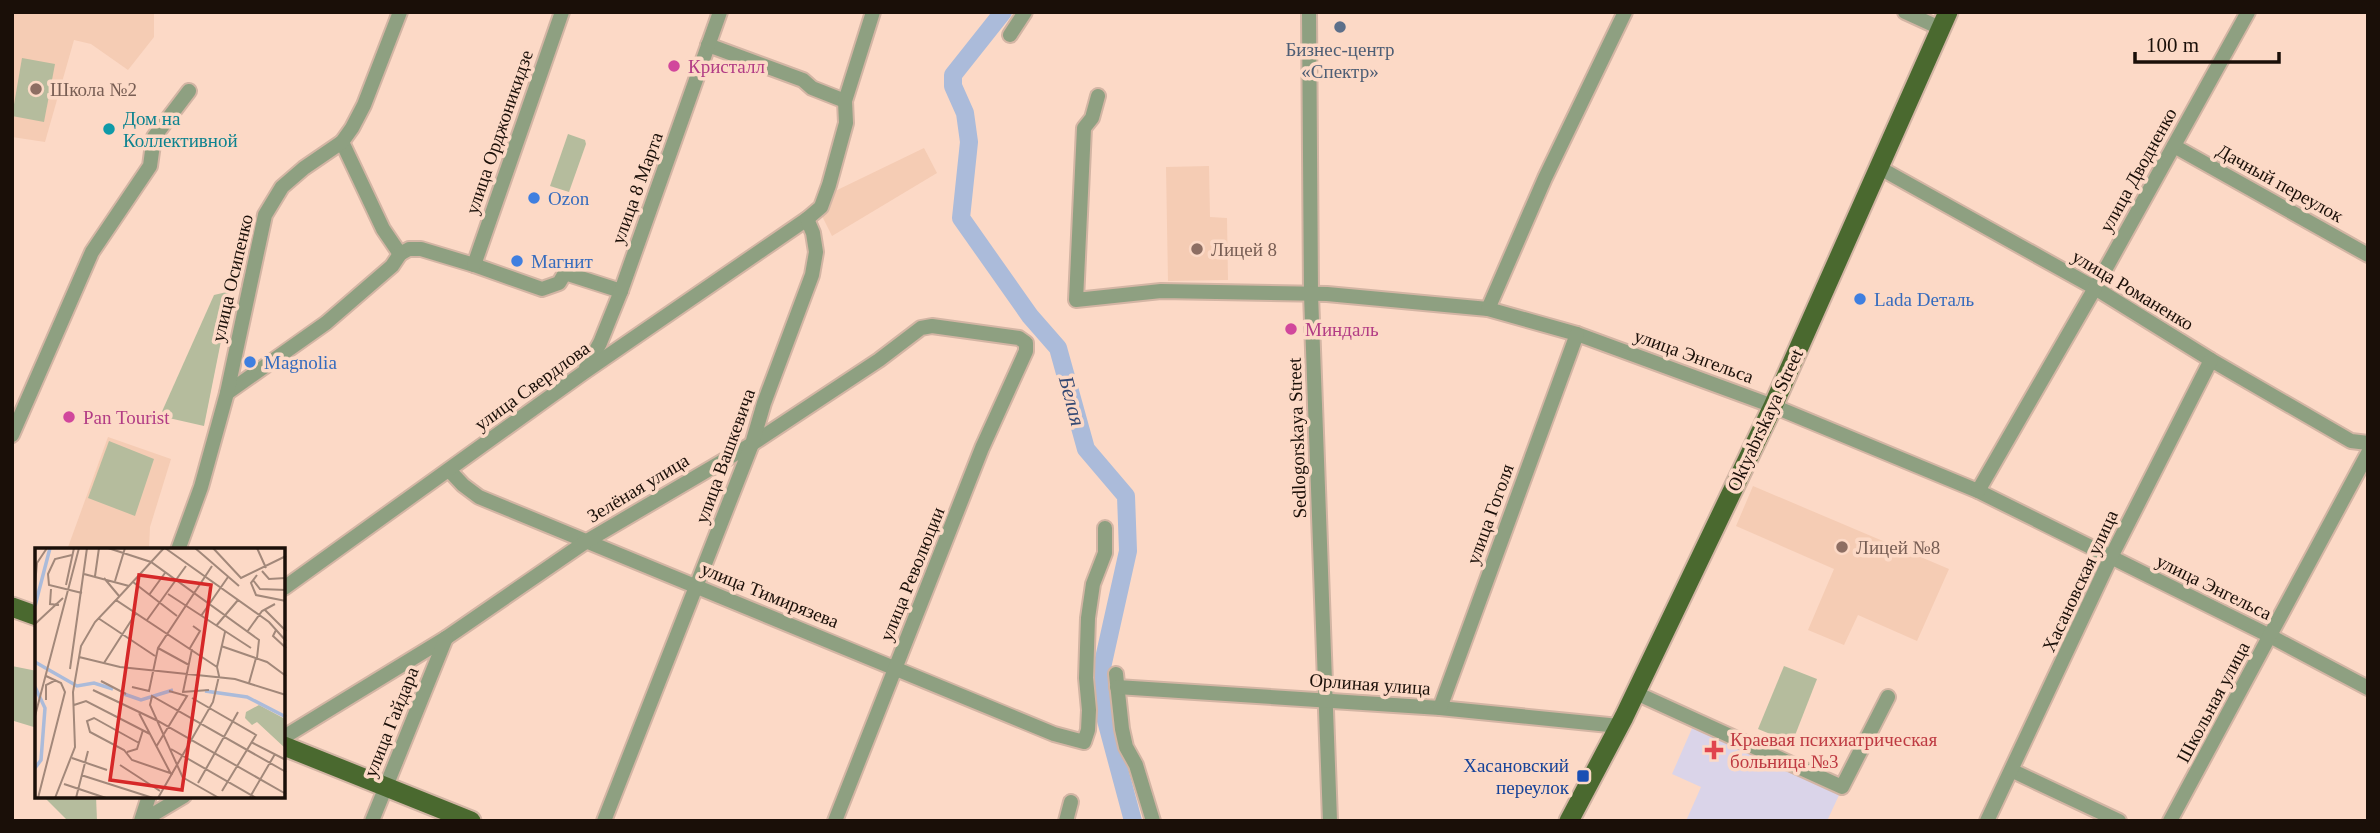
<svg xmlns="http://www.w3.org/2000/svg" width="2380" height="833" viewBox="0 0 2380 833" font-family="Georgia,serif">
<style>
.built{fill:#f5ccb4}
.medical{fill:#dad4e9}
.green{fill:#b5bc9d}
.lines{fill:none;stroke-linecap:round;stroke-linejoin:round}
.river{stroke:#abbbda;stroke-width:18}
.minor-casing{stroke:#d3b5a4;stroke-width:18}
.major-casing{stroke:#d3b5a4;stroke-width:23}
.minor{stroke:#8ea081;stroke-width:14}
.major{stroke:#4a692f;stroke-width:19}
.service-dot{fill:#5c6f8a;stroke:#fcd9c6;stroke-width:2.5}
.hotel-dot{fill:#d1479c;stroke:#fcd9c6;stroke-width:2.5}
.education-dot{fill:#8d6e63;stroke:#fcd9c6;stroke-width:2.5}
.culture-dot{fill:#0f9aa8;stroke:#fcd9c6;stroke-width:2.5}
.shop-dot{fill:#3f7fe0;stroke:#fcd9c6;stroke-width:2.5}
.health-dot{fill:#e0444e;stroke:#fcd9c6;stroke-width:2.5}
.transit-dot{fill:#1a4fb4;stroke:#fcd9c6;stroke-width:2.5}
.labels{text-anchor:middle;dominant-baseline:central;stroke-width:7;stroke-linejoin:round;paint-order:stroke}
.service-label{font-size:19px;fill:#4e5e75;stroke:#fcd9c6}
.hotel-label{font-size:19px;fill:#b23c85;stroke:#fcd9c6;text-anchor:start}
.education-label{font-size:19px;fill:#785e54;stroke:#fcd9c6;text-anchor:start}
.culture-label{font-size:19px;fill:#0d838f;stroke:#fcd9c6;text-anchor:start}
.street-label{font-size:19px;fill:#1a0f08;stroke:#fcd9c6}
.shop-label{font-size:19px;fill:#366cbe;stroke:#fcd9c6;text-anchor:start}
.health-label{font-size:19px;fill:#be3a42;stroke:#fcd9c6;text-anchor:start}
.transit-label{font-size:19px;fill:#164399;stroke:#fcd9c6;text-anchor:end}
.water-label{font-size:21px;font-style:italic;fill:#334772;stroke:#fcd9c6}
.inset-river{fill:none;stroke:#abbbda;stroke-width:3.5}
.inset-road{fill:none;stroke:#a2887a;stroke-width:2}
.view{fill:#d62828;fill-opacity:0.15;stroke:#d62828;stroke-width:3.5}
.inset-edge{fill:none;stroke:#1a0f08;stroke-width:3.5}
</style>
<rect width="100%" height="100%" fill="#fcd9c6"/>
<g class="built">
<polygon points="12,12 154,12 154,37 128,70 91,44 74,40 45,142 12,137"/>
<polygon points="924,148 937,173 832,236 821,214 829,210 831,193"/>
<polygon points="1209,166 1210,217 1227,218 1228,280 1168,281 1166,167"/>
<polygon points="108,437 171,459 150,527 149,549 67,550"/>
<polygon points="1753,486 1949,569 1917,641 1858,615 1844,645 1808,630 1834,569 1736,526"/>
</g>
<polygon class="medical" points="1693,726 1840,793 1827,821 1686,821 1701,787 1672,774"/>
<g class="green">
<polygon points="22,58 55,64 44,122 12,116"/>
<polygon points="568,134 585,140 586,144 569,192 550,186"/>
<polygon points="231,291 204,426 160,416 214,295"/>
<polygon points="109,441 154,459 135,516 88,498"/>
<polygon points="12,666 37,671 37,728 14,721 12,723"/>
<polygon points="1784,666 1817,679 1792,743 1758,729"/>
<polygon points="43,796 96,796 97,821 68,821"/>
</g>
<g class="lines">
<polyline class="river" points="1003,12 953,75 953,86 965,113 969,142 961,218 1030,316 1058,348 1086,449 1126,496 1128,551 1101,672 1101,692 1104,713 1133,821"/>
<defs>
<g id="minor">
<polyline points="1309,12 1311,294 1330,821"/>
<polyline points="1905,12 1940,28"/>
<polyline points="1010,35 1025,12"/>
<polyline points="708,45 803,80 812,88 845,101"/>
<polyline points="1098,96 1092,118 1084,128 1076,300 1161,291 1327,294 1488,309 1577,334 1773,406 1978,491 2270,636 2368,688"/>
<polyline points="342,142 383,229 400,254 409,249 421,249 474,265 542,289 559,283 565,273 621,291"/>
<polyline points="2174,146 2368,255"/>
<polyline points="1878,167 2095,288 2211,360 2351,441 2368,443"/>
<polyline points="474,265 562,12"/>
<polyline points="1488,309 1545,178 1625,12"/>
<polyline points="586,368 600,343 621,291 720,12"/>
<polyline points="227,393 326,323 392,266 400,254"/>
<polyline points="12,435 92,252 150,166 154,137 189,91"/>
<polyline points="449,470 463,485 479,497 1054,734 1084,742 1088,730 1089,710 1086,678 1088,618 1093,584 1105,553 1105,528"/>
<polyline points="1978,491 2095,288 2248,12"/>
<polyline points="178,550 201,487 227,393 265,215 282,187 304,168 342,142 352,128 364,105 400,12"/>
<polyline points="284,588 583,373 807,219 821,207 829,185 846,123 845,101 873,12"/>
<polyline points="1116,674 1122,729 1126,747 1136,765 1153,821"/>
<polyline points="1117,687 1440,708 1619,726"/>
<polyline points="1636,693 1842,787 1888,697"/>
<polyline points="1440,708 1577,334"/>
<polyline points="284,737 446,638 587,541 752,444 879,360 921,328 932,326 1019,338 1026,343 1026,351 982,448 835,821"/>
<polyline points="2013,771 2119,821"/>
<polyline points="141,821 149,796"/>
<polyline points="142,821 184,796"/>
<polyline points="372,821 446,638"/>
<polyline points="604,821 752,444 764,403 812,275 816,252 813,233 807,219"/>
<polyline points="1066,821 1071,802"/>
<polyline points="1987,821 2111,557 2211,360"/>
<polyline points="2170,821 2368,453"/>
</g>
<g id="major">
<polyline points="12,607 37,616"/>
<polyline points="284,746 471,821"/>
<polyline points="1569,821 1624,717 1773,406 1948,12"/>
</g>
</defs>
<use href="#minor" class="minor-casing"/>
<use href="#major" class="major-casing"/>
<use href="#minor" class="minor"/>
<use href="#major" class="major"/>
</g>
<circle class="service-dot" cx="1340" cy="27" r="7"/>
<g class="hotel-dot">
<circle cx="674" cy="66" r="7"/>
<circle cx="1291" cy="329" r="7"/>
<circle cx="69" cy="417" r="7"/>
</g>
<g class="education-dot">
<circle cx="36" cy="89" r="7"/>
<circle cx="1197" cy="249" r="7"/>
<circle cx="1842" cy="547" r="7"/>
</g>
<circle class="culture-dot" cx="109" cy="129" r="7"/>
<g class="shop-dot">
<circle cx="534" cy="198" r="7"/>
<circle cx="517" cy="261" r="7"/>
<circle cx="1860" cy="299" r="7"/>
<circle cx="250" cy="362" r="7"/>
</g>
<path class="health-dot" d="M1710.5 739.5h7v7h7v7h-7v7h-7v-7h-7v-7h7z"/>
<rect class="transit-dot" x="1576" y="769" width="14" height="14" rx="3.5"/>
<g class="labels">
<g class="service-label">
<text x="1340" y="49">Бизнес-центр<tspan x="1340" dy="22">«Спектр»</tspan></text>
</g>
<g class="hotel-label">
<text x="688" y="66">Кристалл</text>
<text x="1305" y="329">Миндаль</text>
<text x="83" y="417">Pan Tourist</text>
</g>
<g class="education-label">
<text x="50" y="89">Школа №2</text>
<text x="1211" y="249">Лицей 8</text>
<text x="1856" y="547">Лицей №8</text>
</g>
<g class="culture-label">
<text x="123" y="118">Дом на<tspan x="123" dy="22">Коллективной</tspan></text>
</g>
<g class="street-label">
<text transform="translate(499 132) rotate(-71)">улица Орджоникидзе</text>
<text transform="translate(2138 170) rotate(-61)">улица Дводненко</text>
<text transform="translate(2280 183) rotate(29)">Дачный переулок</text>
<text transform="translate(637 188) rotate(-70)">улица 8 Марта</text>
<text transform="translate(232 278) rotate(-77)">улица Осипенко</text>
<text transform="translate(2133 290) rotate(31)">улица Романенко</text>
<text transform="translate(1694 356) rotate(20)">улица Энгельса</text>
<text transform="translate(532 386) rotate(-36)">улица Свердлова</text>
<text transform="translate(1765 420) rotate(-65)">Oktyabrskaya Street</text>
<text transform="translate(1297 438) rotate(-92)">Sedlogorskaya Street</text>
<text transform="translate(725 456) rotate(-70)">улица Вашкевича</text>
<text transform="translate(638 488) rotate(-31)">Зелёная улица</text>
<text transform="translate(1490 514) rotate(-70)">улица Гоголя</text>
<text transform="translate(912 574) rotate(-68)">улица Революции</text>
<text transform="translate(2080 581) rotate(-65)">Хасановская улица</text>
<text transform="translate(2214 587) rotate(26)">улица Энгельса</text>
<text transform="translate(770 595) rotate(22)">улица Тимирязева</text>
<text transform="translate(1370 684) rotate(4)">Орлиная улица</text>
<text transform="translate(2213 702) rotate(-62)">Школьная улица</text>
<text transform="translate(391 722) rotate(-68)">улица Гайдара</text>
</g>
<g class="shop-label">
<text x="548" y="198">Ozon</text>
<text x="531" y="261">Магнит</text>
<text x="1874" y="299">Lada Dеталь</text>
<text x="264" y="362">Magnolia</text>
</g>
<g class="health-label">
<text x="1730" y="739">Краевая психиатрическая<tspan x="1730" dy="22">больница №3</tspan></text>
</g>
<g class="transit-label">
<text x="1569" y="765">Хасановский<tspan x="1569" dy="22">переулок</tspan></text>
</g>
<g class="water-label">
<text transform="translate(1072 401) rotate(75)">Белая</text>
</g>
</g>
<g transform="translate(35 548)">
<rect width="250" height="250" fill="#fcd9c6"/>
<path d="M224,157l26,14v29l-28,-26 -5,3 -7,-7 1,-6z" fill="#b5bc9d"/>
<path class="inset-river" d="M0,58l15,-58M0,114l42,24 17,-3 19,6M0,139l10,21 -4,52 -6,8M170,143l42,6 39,20M89,146l17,6 32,-10"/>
<path class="inset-road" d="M73,0l43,14 108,78 -2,18M130,0l104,74 17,19M160,0l44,38M178,0l28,30 45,-22M222,0l9,20M37,7l-17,4 -7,15 1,11 33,8M227,23l7,8 17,-1M49,26l45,12M222,27l-6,8 5,12 30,6M60,28l4,-28M69,30l15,18M218,32l7,9 26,1M80,33l10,-33M98,34l44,34M0,37l2,-22 10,-15M31,37l8,-37M16,41l-1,15 9,1M133,46l83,54M114,47l16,-22M230,62l21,21M166,68l27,-39M63,70l57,38M112,72l39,-54M0,76l28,-26M181,78l22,-26M241,82l-3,6 13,12M212,84l15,-21 13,-7M186,98l46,16 19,14M123,100l31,17M155,100l10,-17 -7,-5M44,109l41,10 115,12 51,16M69,115l32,-50M182,119l8,-35M35,121l17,-121M66,133l25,13M214,135l7,-25M97,139l17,4 9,-43 54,-82M58,142l65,31 128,73M147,144l27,-2M148,144l9,-43M157,150l64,37 -34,56M11,152v-15l10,-5M39,157l12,-4 64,33M104,165l32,61M0,168l44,-168M216,194l35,18M104,195l-45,-25 -7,3 3,11 34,18 8,10 41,14M121,199l31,-51 -18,-5M136,201l85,49M92,204l10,-3 6,-19M37,210l35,12M85,217l40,26M46,227l72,23M147,229l37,21M148,230l-33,-73 2,-9 134,76M163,235l40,-71M29,236l42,14M215,249l25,-43M3,250l27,-106 -4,-9 -15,-7M20,250l20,-51 -2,-55 8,-46 14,-24 21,-22M41,250l12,-47M123,250l55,-96 6,-26 -2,-9 -101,-67 48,-52"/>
<path class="view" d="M104,27l72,10 -29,205 -72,-10z"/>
<rect width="250" height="250" class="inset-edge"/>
</g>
<rect width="2380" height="833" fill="none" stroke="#1a0f08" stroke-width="28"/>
<path d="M2135 52v10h144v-10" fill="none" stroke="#1a0f08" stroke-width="3.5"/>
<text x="2146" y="52" font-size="21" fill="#1a0f08" stroke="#fcd9c6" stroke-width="5" paint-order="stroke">100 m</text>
</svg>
